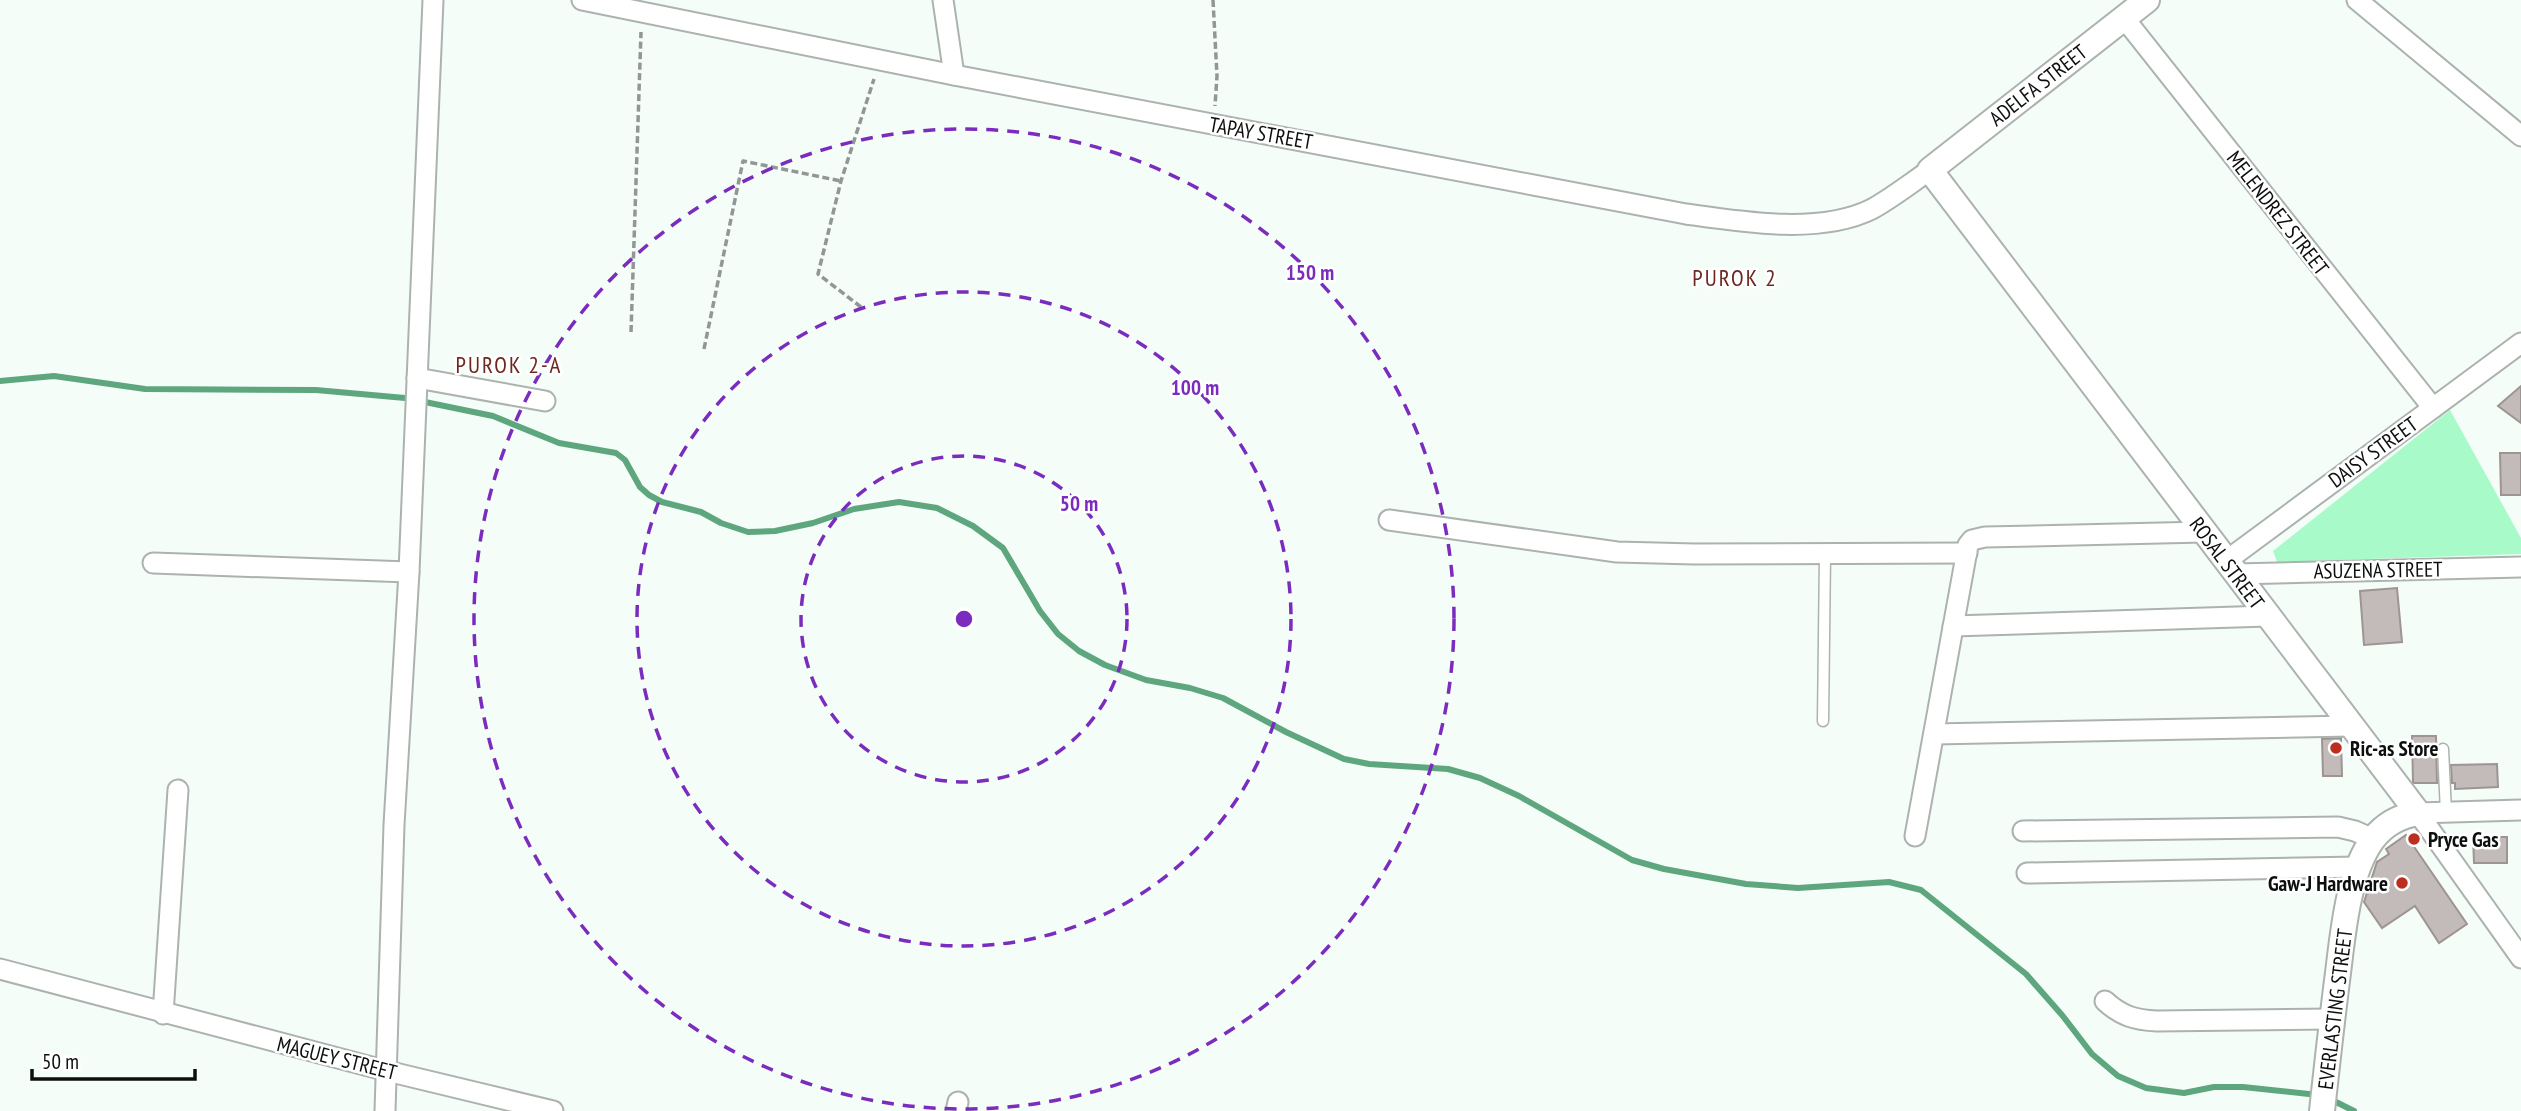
<svg xmlns="http://www.w3.org/2000/svg" width="2521" height="1111" viewBox="0 0 2521 1111" font-family="'PT Sans Narrow',sans-serif">
<style>
.green{fill:#a8fbc9}
.lines{fill:none;stroke-linecap:round;stroke-linejoin:round}
.stream{stroke:#5ea77e;stroke-width:6}
.building{fill:#c3bbb9;stroke:#9d9493;stroke-width:2}
.service-casing{stroke:#acb3ae;stroke-width:13}
.minor-casing{stroke:#acb3ae;stroke-width:23}
.tertiary-casing{stroke:#acb3ae;stroke-width:28}
.path{stroke:#919794;stroke-width:3.5;stroke-dasharray:7 3.5;stroke-linecap:butt}
.service{stroke:#fff;stroke-width:10}
.minor{stroke:#fff;stroke-width:19}
.tertiary{stroke:#fff;stroke-width:24}
.ring{fill:none;stroke:#7b2cbf;stroke-width:3.5;stroke-dasharray:12 9}
.poi-dot{fill:#bb2e20;stroke:#fff;stroke-width:2.5}
.labels{text-anchor:middle;dominant-baseline:central;stroke-width:5;stroke-linejoin:round;paint-order:stroke}
.street-label{font-size:21px;fill:#0d0f0e;stroke:#fff}
.poi-label{font-size:21px;font-weight:bold;fill:#0d0f0e;stroke:#fff;text-anchor:start}
.neighbourhood-label{font-size:23px;letter-spacing:2px;fill:#6d2920;stroke:#fff}
.centre{fill:#7b2cbf;stroke:#fff;stroke-width:3.5}
.ring-label{font-size:21px;text-anchor:middle;font-weight:bold;fill:#7b2cbf;stroke:#fff;stroke-width:5;stroke-linejoin:round;paint-order:stroke}
</style>
<rect width="100%" height="100%" fill="#f5fdf8"/>
<polygon class="green" points="2450,410 2521,538 2521,554 2277,562 2273,551"/>
<g class="lines">
<g class="stream">
<polyline points="0,381 54,376 145,389 316,390 405,398"/>
<polyline points="425,402 493,416 559,443 616,453 625,460 640,487 649,495 662,502 701,512 721,523 748,532 775,531 813,523 854,509 899,502 937,508 973,526 1003,548 1040,611 1058,634 1079,651 1105,665 1146,680 1190,688 1223,698 1286,732 1344,759 1369,764 1448,769 1480,778 1519,796 1632,860 1664,869 1746,884 1798,888 1889,882 1921,890 2026,974 2062,1015 2092,1054 2118,1076 2146,1088 2184,1093 2214,1087 2243,1087 2309,1094"/>
<polyline points="2332,1100 2354,1111"/>
</g>
</g>
<g class="building">
<polygon points="2521,386 2521,423 2498,406"/>
<polygon points="2500,453 2521,453 2521,495 2501,495"/>
<polygon points="2397,588 2402,642 2364,645 2360,591"/>
<polygon points="2412,736 2436,736 2437,783 2414,783 2413,782"/>
<polygon points="2341,738 2342,776 2323,776 2322,739"/>
<polygon points="2497,764 2498,787 2455,789 2455,783 2452,783 2451,765"/>
<polygon points="2406,835 2467,924 2439,943 2415,906 2382,928 2364,902 2377,862 2389,854 2386,849"/>
<polygon points="2473,837 2507,837 2507,863 2474,863"/>
</g>
<g class="lines">
<defs>
<g id="service">
<polyline points="1823,721 1825,554"/>
<polyline points="2443,749 2446,812"/>
</g>
<g id="minor">
<path d="M582,0l372,75 732,139c56,8 134,21 186,-5 20,-11 39,-26 58,-39"/>
<polyline points="943,0 954,75"/>
<polyline points="2357,0 2521,136"/>
<polyline points="2124,18 2433,408"/>
<polyline points="417,378 545,401"/>
<polyline points="1389,520 1617,552 1694,554 1967,553"/>
<polyline points="2226,561 2521,343"/>
<polyline points="153,563 409,572"/>
<polyline points="2236,574 2521,567"/>
<polyline points="1953,626 2268,616"/>
<polyline points="1934,734 2351,726"/>
<polyline points="2418,813 2521,958"/>
<polyline points="2418,813 2521,810"/>
<polyline points="2023,831 2338,827 2355,831 2373,839"/>
<polyline points="1915,836 1968,545 1972,540 1985,537 2204,532"/>
<polyline points="2027,873 2359,867"/>
<polyline points="0,969 387,1071 553,1111"/>
<path d="M2105,1001c16,15 30,19 52,20l175,-2"/>
<polyline points="163,1014 178,790"/>
<polyline points="385,1111 394,825 409,572 433,0"/>
<polyline points="956,1111 958,1102"/>
</g>
<path id="tertiary" d="M2147,0l-217,170 488,643c-18,3 -34,12 -45,26 -25,34 -30,93 -35,134 -6,46 -11,92 -16,138"/>
</defs>
<use href="#service" class="service-casing"/>
<use href="#minor" class="minor-casing"/>
<use href="#tertiary" class="tertiary-casing"/>
<g class="path">
<polyline points="1213,0 1217,76 1215,106"/>
<polyline points="861,307 818,274 841,181 874,79"/>
<polyline points="631,332 641,32"/>
<polyline points="704,349 743,161 841,181"/>
</g>
<use href="#service" class="service"/>
<use href="#minor" class="minor"/>
<use href="#tertiary" class="tertiary"/>
</g>
<g class="ring">
<circle cx="964" cy="619" r="163"/>
<circle cx="964" cy="619" r="327"/>
<circle cx="964" cy="619" r="490"/>
</g>
<g class="poi-dot">
<circle cx="2336" cy="748" r="7"/>
<circle cx="2414" cy="839" r="7"/>
<circle cx="2402" cy="883" r="7"/>
</g>
<g class="labels">
<g class="street-label">
<text transform="translate(2038 85) rotate(-38)">ADELFA STREET</text>
<text transform="translate(1261 133) rotate(10)">TAPAY STREET</text>
<text transform="translate(2278 213) rotate(52)">MELENDREZ STREET</text>
<text transform="translate(2373 452) rotate(-36)">DAISY STREET</text>
<text transform="translate(2227 563) rotate(53)">ROSAL STREET</text>
<text transform="translate(2378 570) rotate(-1)">ASUZENA STREET</text>
<text transform="translate(2335 1009) rotate(-83)">EVERLASTING STREET</text>
<text transform="translate(337 1058) rotate(14)">MAGUEY STREET</text>
</g>
<g class="poi-label">
<text x="2350" y="748">Ric-as Store</text>
<text x="2428" y="839">Pryce Gas</text>
<text x="2388" y="883" text-anchor="end">Gaw-J Hardware</text>
</g>
<g class="neighbourhood-label">
<text x="1735" y="277">PUROK 2</text>
<text x="509" y="364">PUROK 2-A</text>
</g>
</g>
<circle cx="964" cy="619" r="10" class="centre"/>
<g class="ring-label">
<text x="1310" y="280">150 m</text>
<text x="1195" y="395">100 m</text>
<text x="1079" y="511">50 m</text>
</g>
<path d="M32 1069v10h163v-10" fill="none" stroke="#0d0f0e" stroke-width="3.5"/>
<text x="42" y="1069" font-size="21" fill="#0d0f0e" stroke="#ffffff" stroke-width="5" paint-order="stroke">50 m</text>
</svg>
